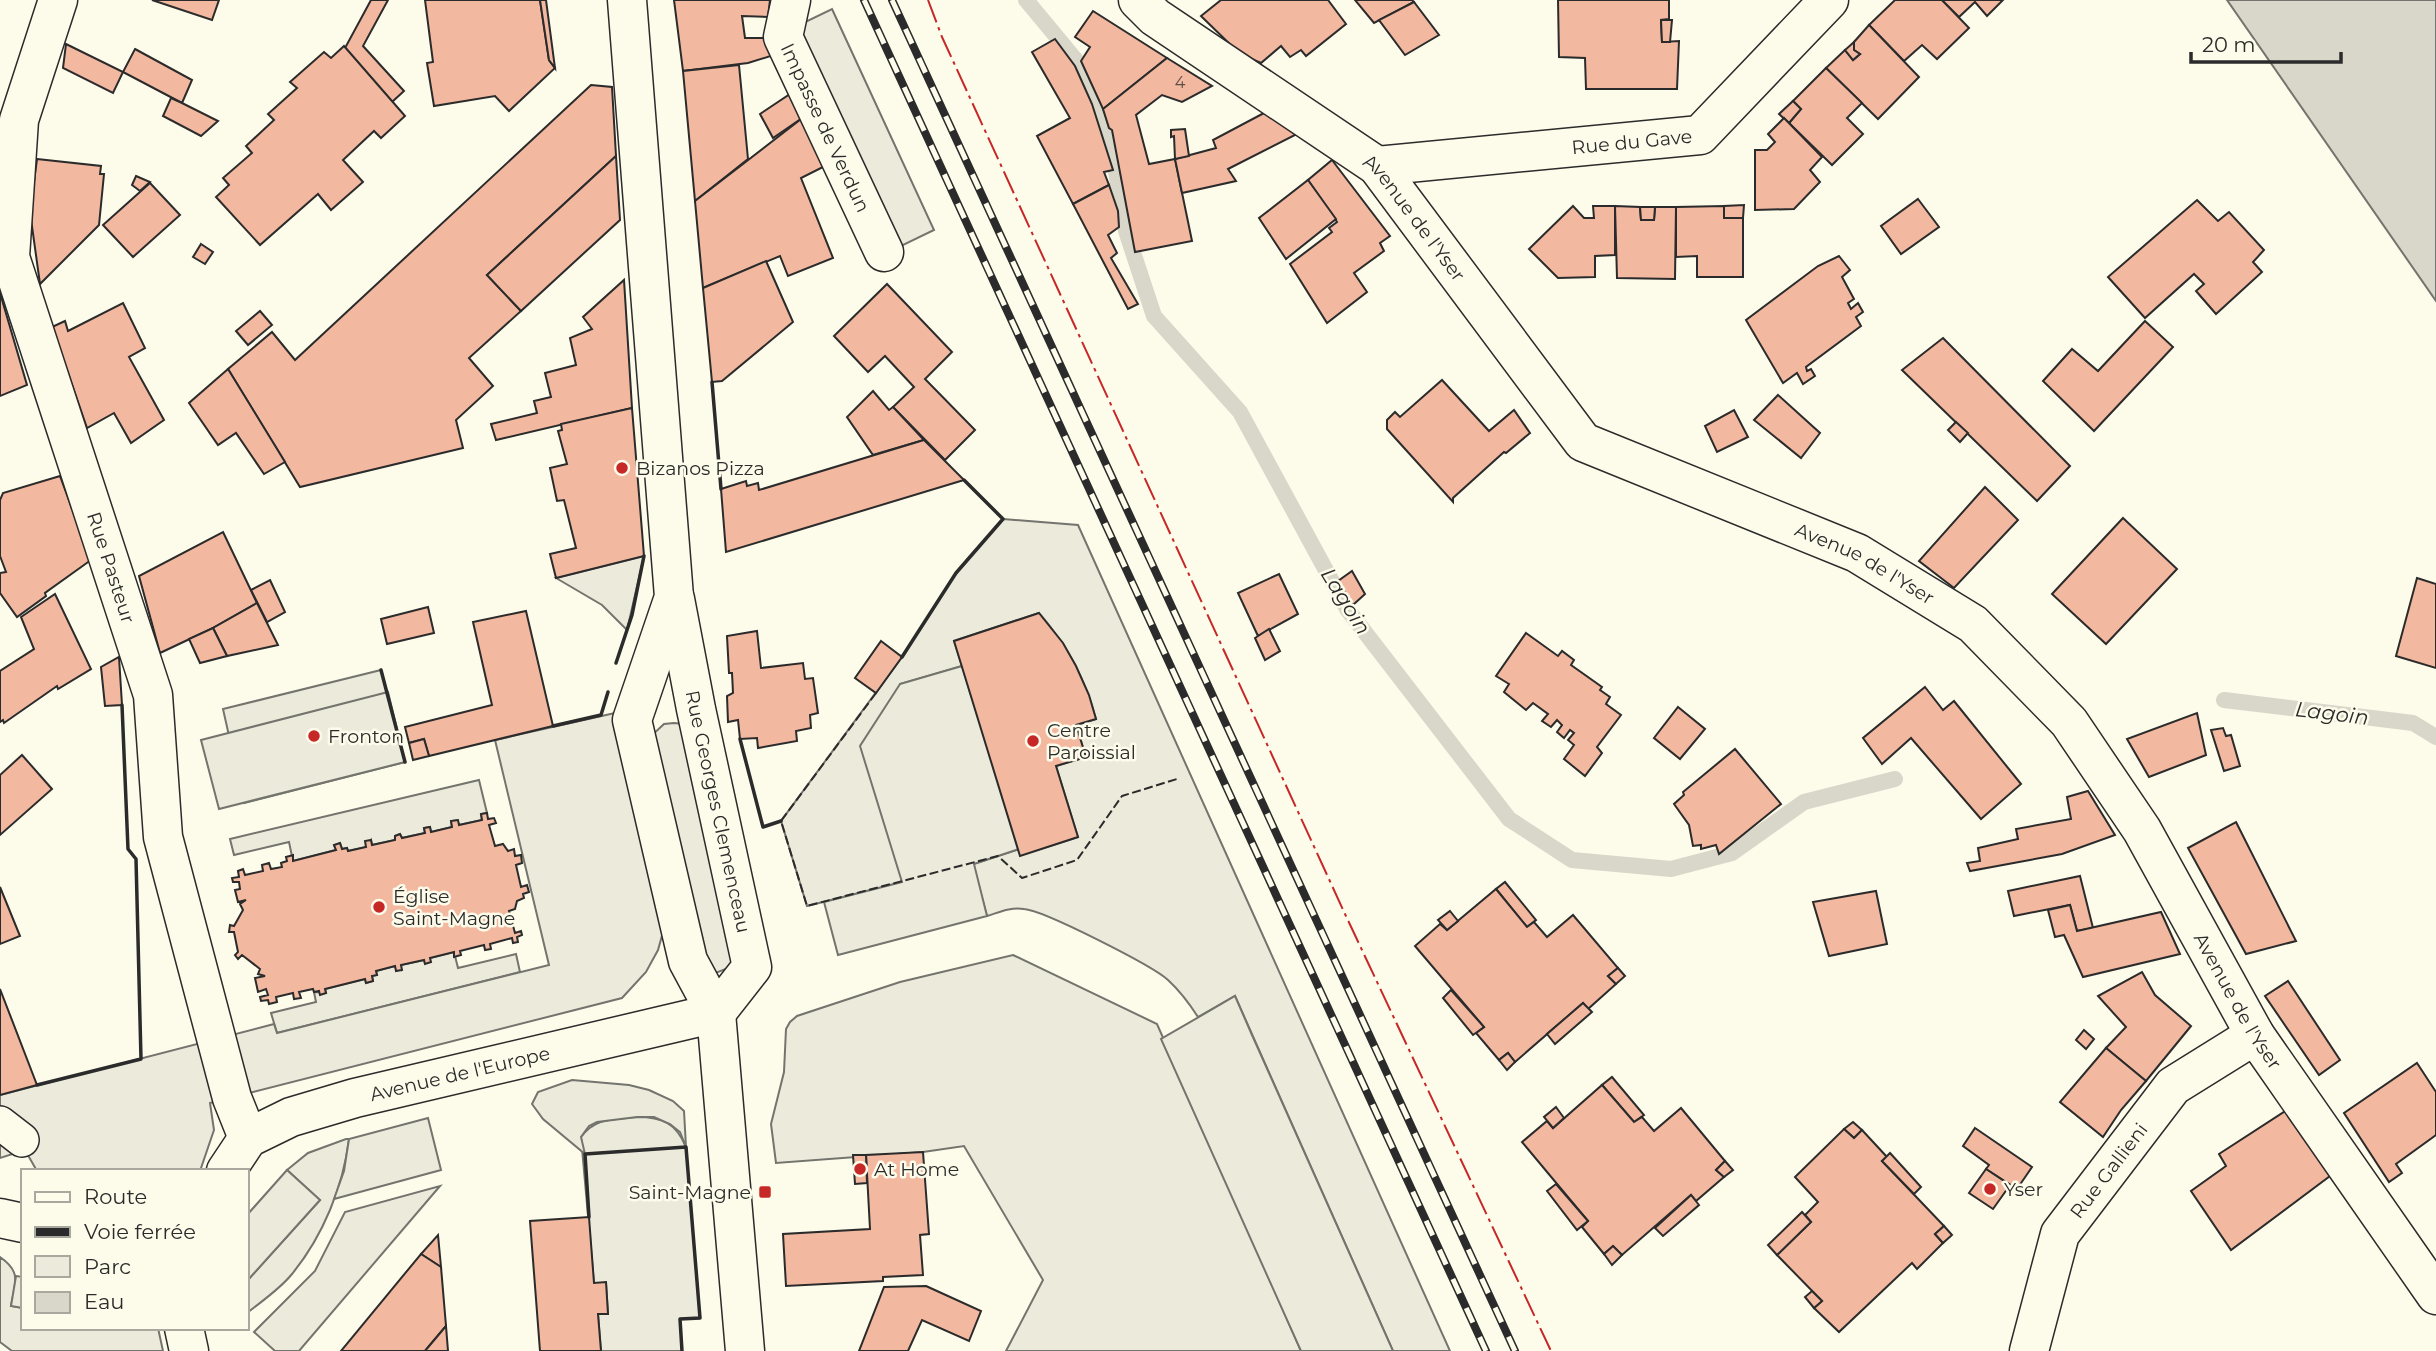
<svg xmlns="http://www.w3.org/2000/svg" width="2436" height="1351" viewBox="0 0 2436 1351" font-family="Montserrat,sans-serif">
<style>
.green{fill:#ecebdb;stroke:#74746e;stroke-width:2}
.parking{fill:#eceadb;stroke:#74746e;stroke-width:2}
.water{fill:#d8d7c9;stroke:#74746e;stroke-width:2}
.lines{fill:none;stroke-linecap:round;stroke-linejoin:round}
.stream{stroke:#d8d7c9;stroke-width:16}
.building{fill:#f2b8a0;stroke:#2b2b2b;stroke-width:2}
.pedestrian-casing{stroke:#2b2b2b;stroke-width:36}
.minor-casing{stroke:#2b2b2b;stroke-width:41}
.secondary-casing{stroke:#2b2b2b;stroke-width:41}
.pedestrian{stroke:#fdfbea;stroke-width:33}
.minor{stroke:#fdfbea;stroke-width:38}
.secondary{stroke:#fdfbea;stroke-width:38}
.rail-casing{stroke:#2b2b2b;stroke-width:8}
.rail{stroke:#fdfbea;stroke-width:5;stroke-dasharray:16;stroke-linecap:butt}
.fence{stroke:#2b2b2b;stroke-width:2;stroke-dasharray:9 3.5;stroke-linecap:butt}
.wall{stroke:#2b2b2b;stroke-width:3.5}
.power{stroke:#c62828;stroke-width:2;stroke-dasharray:24 5 3.5 5;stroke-linecap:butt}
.poi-dot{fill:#c62828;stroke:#fdfbea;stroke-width:2.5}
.labels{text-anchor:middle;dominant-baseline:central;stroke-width:5;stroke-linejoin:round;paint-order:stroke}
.number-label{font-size:16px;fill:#5d4e48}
.street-label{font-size:19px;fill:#2b2b2b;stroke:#fdfbea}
.poi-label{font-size:19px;fill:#2b2b2b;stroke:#fdfbea;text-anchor:start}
.water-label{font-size:21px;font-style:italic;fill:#2b2b2b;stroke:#fdfbea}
</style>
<rect width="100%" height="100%" fill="#fdfbea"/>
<g class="green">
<path d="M1003,519l75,6 372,826h-57l-158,-355 -37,21c-9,-14 -18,-26 -30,-37 -15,-14 -125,-70 -144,-71 -14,-2 -24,3 -37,7l-14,-52 46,-15 2,6 57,-18 -22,-71 30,-9 -10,-32 20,-6c-11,-41 -30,-75 -57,-106l-85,28 8,25 -62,18 3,198 -96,24 -26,-85 121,-164 54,-84z"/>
<polygon points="644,556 627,630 602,605 556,578"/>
<polygon points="381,670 405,762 244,803 223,709"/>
<polygon points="479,780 487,813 481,814 482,820 459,825 457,820 451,821 452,827 431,832 430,827 424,828 425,833 402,838 400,834 395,836 395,840 372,845 371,840 366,847 348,851 347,848 342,849 340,843 334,845 336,850 293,861 289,842 234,855 230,839"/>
<polygon points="454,952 458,968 516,954 520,972 277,1033 271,1013 316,1002 314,992 326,993 325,989 365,979 366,983 373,981 372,976 377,975 376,971 395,966 401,970 401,965 424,960 425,963 430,962 430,958"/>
<polygon points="1013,955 1157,1024 1301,1351 1006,1351 1043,1280 964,1146 923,1152 776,1163 771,1124 784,1072 786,1029 790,1022 797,1016 900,982"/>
<path d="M637,1117c25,0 39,6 49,30l14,171 -20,1 2,32h-81l-3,-37 10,-1 -2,-30h-12l-13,-146c15,-20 32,-17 56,-20z"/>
<path d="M346,1139h3c-6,48 -26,97 -57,135 -12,15 -30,27 -45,39v-32l73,-81 -33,-30 21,-17z"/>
<polygon points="440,1186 299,1351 275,1351 254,1332 315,1271 345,1212"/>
<path d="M0,1257c22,15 15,26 11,49l12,2v20h135l5,23h-151l-12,-9z"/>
</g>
<g class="parking">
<polygon points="832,9 934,230 899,247 797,26"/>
<polygon points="962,666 1019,849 974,864 987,916 838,955 824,902 902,882 860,746 900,684"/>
<polygon points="388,692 405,762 219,809 201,740"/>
<polygon points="615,713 665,925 658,950 646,972 622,998 210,1103 214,1130 200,1171 37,1171 25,1150 0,1158 0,1095 274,1024 277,1033 549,965 495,740"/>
<polygon points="674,723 684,724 737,959 731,967 713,974 703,972 650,737 664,724"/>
<polygon points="1235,996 1252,1035 1393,1351 1301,1351 1161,1039"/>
<polygon points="572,1080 629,1085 649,1090 673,1101 684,1111 686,1147 680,1132 670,1124 654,1117 637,1117 597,1122 589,1126 581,1137 585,1154 543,1119 532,1104 538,1092"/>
<polygon points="428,1118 441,1170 334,1199 344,1171 349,1139"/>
<polygon points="287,1170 320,1200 247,1281 247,1215"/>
<polygon points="16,1276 23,1277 23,1308 11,1306"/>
</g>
<polygon class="water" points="2227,0 2436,0 2436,301"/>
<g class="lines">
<g class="stream">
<polyline points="1026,0 1080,65 1110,137 1126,231 1154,316 1240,412 1347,609 1509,819 1572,860 1671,869 1732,853 1804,802 1895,779"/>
<polyline points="2224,700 2413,723 2436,737"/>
</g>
</g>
<g class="building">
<polygon points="152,0 219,0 212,20"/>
<polygon points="371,0 388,0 363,46 404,91 392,102 345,48"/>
<polygon points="425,0 540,0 549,60 555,68 509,111 495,96 434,106 427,63 433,62"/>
<polygon points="540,0 546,0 555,68 549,60"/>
<polygon points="674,0 770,0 768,17 742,16 745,38 765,38 774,55 748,63 683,71"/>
<polygon points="1221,0 1328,0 1346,24 1306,56 1301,50 1290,57 1281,46 1261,63 1240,54 1201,16"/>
<polygon points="1355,0 1412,0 1414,2 1374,23"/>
<polygon points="1558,0 1669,0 1669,19 1661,20 1662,42 1679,41 1677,89 1586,89 1585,58 1559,57"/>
<polygon points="1895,0 1942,0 1969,28 1937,59 1922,45 1904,61 1869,25"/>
<polygon points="1942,0 2003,0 1987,16 1975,2 1959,17"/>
<polygon points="1414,2 1439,35 1405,55 1379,20"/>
<polygon points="1093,11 1167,58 1103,109 1081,61 1090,47 1075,37"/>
<polygon points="1661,20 1672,20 1670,42 1662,42"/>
<polygon points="1869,25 1919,77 1878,119 1826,68 1845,50 1853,60 1860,54 1854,50 1854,42"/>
<polygon points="1055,39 1075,66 1092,104 1113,170 1104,172 1109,185 1073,204 1037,136 1070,118 1032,52"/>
<polygon points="1854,42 1854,50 1860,54 1853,60 1845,50"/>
<polygon points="66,44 123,72 113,93 63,68"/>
<polygon points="344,46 405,116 381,138 374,131 343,160 363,182 331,210 318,194 260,245 216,197 229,185 223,178 252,153 246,146 274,120 268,114 297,88 290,82 324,52 331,58"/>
<polygon points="135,49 192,80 182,103 123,72"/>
<polygon points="1167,58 1212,86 1182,102 1162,95 1136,115 1149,164 1175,159 1192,241 1135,252 1112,130 1109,128 1103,109"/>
<polygon points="739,65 748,159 695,201 683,71"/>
<polygon points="1826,68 1862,103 1847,118 1863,134 1832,165 1789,123 1801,109 1793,101"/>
<polygon points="591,85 612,87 616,156 487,275 521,311 469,358 493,386 456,420 463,448 300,487 228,369 272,332 295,360"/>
<polygon points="793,92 805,116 773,138 760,114"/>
<polygon points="171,98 182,103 218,121 201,136 163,116"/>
<polygon points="1793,101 1801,109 1789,123 1779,114"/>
<polygon points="1264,113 1299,133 1228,169 1236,181 1182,193 1175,159 1216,148 1213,140"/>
<polygon points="805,116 827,165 801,178 833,258 788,276 780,256 703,288 695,201"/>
<polygon points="1784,118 1822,157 1810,170 1820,182 1794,209 1755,210 1755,150 1767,150 1775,142 1768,134"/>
<polygon points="1185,129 1189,156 1175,159 1174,136 1171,137 1171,130"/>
<polygon points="616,156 620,220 521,311 487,275"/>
<polygon points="37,159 101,166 100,174 104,174 99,225 40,284 30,212"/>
<polygon points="1332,160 1390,236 1380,243 1384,251 1354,273 1367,292 1327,323 1290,264 1332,232 1329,228 1337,222 1308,180"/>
<polygon points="136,176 150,182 140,191 132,185"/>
<polygon points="1308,180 1336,219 1286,259 1259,218"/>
<polygon points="150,183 180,215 133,257 103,225"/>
<polygon points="1109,185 1118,211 1119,227 1108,235 1117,253 1111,258 1138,304 1128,309 1073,204"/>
<polygon points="1918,199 1939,227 1901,254 1881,226"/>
<polygon points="2197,200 2218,221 2229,212 2264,250 2253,262 2262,272 2216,314 2196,291 2204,284 2194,274 2145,318 2108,277"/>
<polygon points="1744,205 1743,218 1724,218 1724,206"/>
<polygon points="1573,206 1584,218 1594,218 1593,206 1615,206 1615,255 1595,256 1595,277 1558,278 1529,249"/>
<polygon points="1615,206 1640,207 1641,220 1654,220 1655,207 1676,207 1675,279 1617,278"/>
<polygon points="1724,206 1724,218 1743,218 1743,277 1697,277 1697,256 1676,257 1676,207"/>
<polygon points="1640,207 1655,207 1654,220 1641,220"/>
<polygon points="201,244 213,252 205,264 193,257"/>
<polygon points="1839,256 1850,270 1842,277 1854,299 1848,303 1851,309 1858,303 1863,312 1856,317 1861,326 1806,367 1807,371 1811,369 1815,376 1803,384 1797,373 1783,383 1746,320 1818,266"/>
<polygon points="766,261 793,322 722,381 712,382 703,288"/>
<polygon points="624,280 632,408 496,440 491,424 537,413 534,401 551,397 545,373 576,365 570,338 592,329 583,317"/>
<polygon points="887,284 952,352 925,379 975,430 945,460 893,407 914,387 885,356 868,372 834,336"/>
<polygon points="0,293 27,385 0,396"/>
<polygon points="123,303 145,348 129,357 164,420 131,443 114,413 87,428 52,327 65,321 68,331"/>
<polygon points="260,311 272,325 248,345 236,331"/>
<polygon points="2145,321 2173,347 2094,431 2043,381 2072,349 2098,371"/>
<polygon points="1943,338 2070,466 2037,501 1902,370"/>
<polygon points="228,369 285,462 264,474 236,433 218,445 189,403"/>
<polygon points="1442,380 1489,431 1514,410 1530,433 1506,453 1504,452 1453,498 1453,502 1387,429 1387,420 1395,412 1400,417"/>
<polygon points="873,391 889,410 893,407 924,440 873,455 847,417"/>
<polygon points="1778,395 1820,433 1801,458 1754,420"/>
<polygon points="632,408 644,556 556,578 550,554 576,548 564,500 557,501 550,468 567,464 558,431 562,430 561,424"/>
<polygon points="1734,410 1748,437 1717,452 1705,426"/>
<polygon points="1956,422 1968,433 1960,442 1948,430"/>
<polygon points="924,440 964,480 726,552 721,489 746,481 747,486 758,483 759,490"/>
<polygon points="60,476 91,560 45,593 46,596 17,617 0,593 0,573 6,572 0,556 0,500 3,493"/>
<polygon points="1985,487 2018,520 1954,588 1919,561"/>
<polygon points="2123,518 2177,569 2106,644 2052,594"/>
<polygon points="223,532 257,603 213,628 160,653 139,576"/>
<polygon points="1352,571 1365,594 1353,605 1338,581"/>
<polygon points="1279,574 1298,614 1258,636 1238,593"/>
<polygon points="2417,578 2436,584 2436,668 2396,656"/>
<polygon points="270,580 285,612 267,622 251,590"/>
<polygon points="55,594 91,669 58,689 57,686 4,723 3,720 0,722 0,671 34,649 21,617"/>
<polygon points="257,603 278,645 227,656 213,628"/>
<polygon points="428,607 434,633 387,644 381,619"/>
<polygon points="526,611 553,726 429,756 424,739 409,743 405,727 492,705 473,622"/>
<polygon points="1039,613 1063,643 1076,666 1089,695 1096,719 1076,725 1086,757 1056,766 1078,837 1020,856 954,641"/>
<polygon points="213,628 227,656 200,663 189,639"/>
<polygon points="1269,629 1280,651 1265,660 1255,638"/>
<polygon points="757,631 761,668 803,663 805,679 813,678 818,713 810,715 811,728 796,731 797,741 758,748 757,738 740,739 738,720 728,722 727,696 733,693 732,673 729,673 727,636"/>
<polygon points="1526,633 1558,656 1562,651 1574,660 1571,665 1602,687 1600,690 1610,697 1606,704 1621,715 1597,747 1602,753 1585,776 1564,759 1574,745 1568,740 1574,733 1570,730 1564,738 1557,732 1562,725 1557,720 1551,727 1542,721 1548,714 1533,703 1526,710 1504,692 1509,684 1496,676"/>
<polygon points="881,641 902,657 876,693 855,678"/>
<polygon points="119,657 122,705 105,706 101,667"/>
<polygon points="1925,687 1943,710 1954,701 2021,784 1981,819 1911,738 1882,764 1863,738"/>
<polygon points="1678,707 1705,729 1680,759 1654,738"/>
<polygon points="2197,713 2206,755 2149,777 2127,739"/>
<polygon points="2223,728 2226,736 2231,735 2240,766 2224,771 2211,730"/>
<polygon points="424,739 429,756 413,760 409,743"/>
<polygon points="1735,749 1781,804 1719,854 1716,845 1701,849 1701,845 1693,846 1689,825 1674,804 1684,795 1683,792"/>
<polygon points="22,755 52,789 0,835 0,775"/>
<polygon points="2088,791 2115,835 2062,854 1970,871 1967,863 1980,861 1978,848 2018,839 2016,829 2071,819 2067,797"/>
<polygon points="487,813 488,819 494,818 496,823 489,825 495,846 503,844 508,851 514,849 515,856 521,855 522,863 516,865 521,887 527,885 529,892 523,894 524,898 517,901 515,909 509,911 515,933 521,931 522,935 517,937 518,942 513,943 512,938 490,944 491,949 485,950 484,945 460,951 461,955 454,957 454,952 430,958 431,962 425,964 424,960 401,965 402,970 396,971 395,966 376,971 377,975 372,976 373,981 366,983 365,979 325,989 326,993 320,995 319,991 314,992 313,989 299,992 301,998 294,999 293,993 276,997 277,1002 269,1004 268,1000 261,1001 260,997 268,995 266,989 258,992 255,978 265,976 258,974 260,969 242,955 238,959 235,955 238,952 234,932 229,932 230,925 234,926 243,910 240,904 246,900 238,902 235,890 240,889 239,882 233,882 232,878 239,877 238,871 243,869 245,875 263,871 262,865 269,863 271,869 282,867 281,863 287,861 286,857 293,855 293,861 336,850 334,845 340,843 342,849 347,848 348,851 366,847 365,841 371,840 372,845 395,840 395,836 400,834 402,838 425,833 424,828 430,827 431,832 452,827 451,821 458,820 459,825 482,820 481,814"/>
<polygon points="2236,822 2296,941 2246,954 2188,848"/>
<polygon points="2080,876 2093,928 2077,931 2070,905 2014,916 2008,891"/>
<polygon points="1505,882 1536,920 1527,927 1496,889"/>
<polygon points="0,887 20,936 0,944"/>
<polygon points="1496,889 1527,927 1534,922 1547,937 1573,915 1618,968 1608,976 1616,984 1588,1009 1583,1003 1515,1062 1508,1053 1499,1060 1476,1033 1484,1027 1415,946 1440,924 1447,930"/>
<polygon points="1876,891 1887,944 1829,956 1813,902"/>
<polygon points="2070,905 2077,931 2161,912 2180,954 2083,977 2064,935 2055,937 2048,910"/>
<polygon points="1450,911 1458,921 1447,930 1438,920"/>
<polygon points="1618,968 1625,976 1616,984 1608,976"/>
<polygon points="2142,972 2155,995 2191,1026 2146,1081 2106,1048 2126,1027 2098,996"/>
<polygon points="2288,981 2340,1060 2319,1075 2265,996"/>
<polygon points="0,989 37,1085 0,1095"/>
<polygon points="1451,990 1484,1027 1473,1035 1443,998"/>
<polygon points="1583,1003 1592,1012 1555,1044 1547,1034"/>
<polygon points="2084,1030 2094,1039 2086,1049 2076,1040"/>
<polygon points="2106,1048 2146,1081 2121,1110 2103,1137 2060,1102"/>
<polygon points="1508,1053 1515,1062 1507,1070 1499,1060"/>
<polygon points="2417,1063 2436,1092 2436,1135 2396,1164 2402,1173 2389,1182 2344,1113"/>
<polygon points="1612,1077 1644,1115 1634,1122 1602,1085"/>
<polygon points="1602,1085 1634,1122 1642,1117 1654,1131 1681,1108 1725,1161 1716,1170 1724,1177 1696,1201 1691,1195 1622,1255 1613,1246 1604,1254 1582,1227 1588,1221 1522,1142 1547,1121 1553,1128"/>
<polygon points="1556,1107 1564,1118 1553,1128 1544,1117"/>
<polygon points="2287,1110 2330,1176 2231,1250 2191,1191 2226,1166 2219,1154"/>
<polygon points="1853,1122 1862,1130 1854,1138 1844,1129"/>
<polygon points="1975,1128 2032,1167 2017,1189 1986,1169 1989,1165 1963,1146"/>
<polygon points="1844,1129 1854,1138 1862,1130 1887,1157 1882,1161 1944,1226 1935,1234 1943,1243 1917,1269 1912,1263 1839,1332 1814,1308 1822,1301 1777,1255 1811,1222 1805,1215 1818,1202 1795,1177"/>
<polygon points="923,1152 929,1234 920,1235 923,1275 883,1277 883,1281 786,1286 783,1234 870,1229 866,1155"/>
<polygon points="1890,1153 1921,1187 1914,1194 1882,1161"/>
<polygon points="853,1155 866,1155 867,1183 855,1184"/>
<polygon points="1725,1161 1733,1170 1724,1177 1716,1170"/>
<polygon points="1986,1169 2010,1185 1993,1209 1969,1193"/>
<polygon points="1556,1184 1588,1221 1577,1230 1547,1191"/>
<polygon points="1691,1195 1699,1205 1663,1236 1655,1228"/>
<polygon points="1802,1212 1811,1222 1777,1255 1768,1245"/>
<polygon points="589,1217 594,1283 606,1282 608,1314 598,1314 601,1351 540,1351 530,1221"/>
<polygon points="1944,1226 1952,1235 1943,1243 1935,1234"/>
<polygon points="438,1235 441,1267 421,1254"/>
<polygon points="1613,1246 1622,1255 1612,1265 1604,1254"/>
<polygon points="421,1254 441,1267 446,1326 425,1351 341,1351"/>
<polygon points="926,1286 981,1311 969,1341 922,1320 908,1351 859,1351 884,1287"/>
<polygon points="1812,1291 1822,1301 1814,1308 1805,1297"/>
<polygon points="446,1326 448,1351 425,1351 430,1345"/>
</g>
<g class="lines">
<defs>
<polyline id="pedestrian" points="0,1123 22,1140"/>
<g id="minor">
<path id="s1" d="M58,0l-39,120 -9,137 143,438 10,142 69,261 16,40"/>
<path id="s2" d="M791,0l-8,37 101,215"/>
<path id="s3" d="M1138,0l17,17 222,149 206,276 274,111 116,71 96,98 73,108 113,205 181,260"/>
<path id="s4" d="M1377,166l323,-31 129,-135"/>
<path id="s5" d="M226,1171l22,-33 43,-21 64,-19 361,-85"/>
<polyline points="0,1218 23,1223"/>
<polyline points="184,1328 189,1351"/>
<path id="s6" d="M2029,1351l31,-117 113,-148 82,-51"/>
</g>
<g id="secondary">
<polyline points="627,0 674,597 632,720 688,961 716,1013 745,1351"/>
<path id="s7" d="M675,599l21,110 56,258 -36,46"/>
</g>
</defs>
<use href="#pedestrian" class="pedestrian-casing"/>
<use href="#minor" class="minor-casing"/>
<use href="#secondary" class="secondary-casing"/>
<use href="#pedestrian" class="pedestrian"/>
<use href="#minor" class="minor"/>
<use href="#secondary" class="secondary"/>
<defs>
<g id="rail">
<polyline points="864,0 1486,1351"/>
<polyline points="892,0 1515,1351"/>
</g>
</defs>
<use href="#rail" class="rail-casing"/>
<use href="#rail" class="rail"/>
<polyline class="fence" points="876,693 781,821 807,906 998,856 1022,878 1077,860 1122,796 1177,779"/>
<g class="wall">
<polyline points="712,382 721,489"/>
<polyline points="902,657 956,573 1003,519 964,480"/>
<polyline points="616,663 632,615 644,556"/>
<polyline points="381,670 405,762"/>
<polyline points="553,726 601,715 608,692"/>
<polyline points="740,739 763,827 781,821"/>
<polyline points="37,1085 141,1059 136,859 128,849 122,705"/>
<polyline points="589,1217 585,1154 686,1147 700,1318 680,1319 682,1351"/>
</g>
<polyline class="power" points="928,0 942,37 1345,914 1551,1351"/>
</g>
<g class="poi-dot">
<circle cx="622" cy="468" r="7"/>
<circle cx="314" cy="736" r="7"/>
<circle cx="1033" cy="741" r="7"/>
<circle cx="379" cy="907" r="7"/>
<circle cx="860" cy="1169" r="7"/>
<circle cx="1990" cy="1189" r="7"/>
<rect x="758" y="1185" width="14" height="14" rx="3.5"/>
</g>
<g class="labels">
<g class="number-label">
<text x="1180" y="82">4</text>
</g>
<g class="street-label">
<text stroke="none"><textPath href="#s2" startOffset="138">Impasse de Verdun</textPath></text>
<text stroke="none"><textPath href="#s4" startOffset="256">Rue du Gave</textPath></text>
<text stroke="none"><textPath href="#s3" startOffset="355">Avenue de l'Yser</textPath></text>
<text stroke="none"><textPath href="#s3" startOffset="943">Avenue de l'Yser</textPath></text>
<text stroke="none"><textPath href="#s1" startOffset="590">Rue Pasteur</textPath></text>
<text stroke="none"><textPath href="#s7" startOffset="217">Rue Georges Clemenceau</textPath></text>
<text stroke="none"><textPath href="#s3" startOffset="1531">Avenue de l'Yser</textPath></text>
<text stroke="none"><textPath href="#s5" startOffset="262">Avenue de l'Europe</textPath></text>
<text stroke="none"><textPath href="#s6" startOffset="201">Rue Gallieni</textPath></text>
</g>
<g class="poi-label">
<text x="636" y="468">Bizanos Pizza</text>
<text x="1047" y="730">Centre<tspan x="1047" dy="22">Paroissial</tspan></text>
<text x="328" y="736">Fronton</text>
<text x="393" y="896">Église<tspan x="393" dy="22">Saint-Magne</tspan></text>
<text x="874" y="1169">At Home</text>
<text x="2004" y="1189">Yser</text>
<text x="751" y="1192" text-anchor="end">Saint-Magne</text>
</g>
<g class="water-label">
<text transform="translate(1346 601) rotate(58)">Lagoin</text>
<text transform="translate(2332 713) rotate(7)">Lagoin</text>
</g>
</g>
<rect x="21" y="1169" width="228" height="161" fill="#fdfbea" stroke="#a9a89e" stroke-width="2"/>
<rect x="35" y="1192" width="35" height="10" fill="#fdfbea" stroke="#a9a89e" stroke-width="2"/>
<text x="84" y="1204" font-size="21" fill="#2b2b2b">Route</text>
<rect x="35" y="1227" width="35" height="10" fill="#2b2b2b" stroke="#a9a89e" stroke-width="2"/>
<text x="84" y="1239" font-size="21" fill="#2b2b2b">Voie ferrée</text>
<rect x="35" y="1256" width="35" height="21" fill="#ecebdb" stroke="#a9a89e" stroke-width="2"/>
<text x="84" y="1274" font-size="21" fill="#2b2b2b">Parc</text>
<rect x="35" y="1292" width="35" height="21" fill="#d8d7c9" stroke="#a9a89e" stroke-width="2"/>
<text x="84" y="1309" font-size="21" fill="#2b2b2b">Eau</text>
<path d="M2191 52v10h150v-10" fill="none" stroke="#2b2b2b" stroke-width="3.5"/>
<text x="2202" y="52" font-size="21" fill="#2b2b2b" stroke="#fdfbea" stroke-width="5" paint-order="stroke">20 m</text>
</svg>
